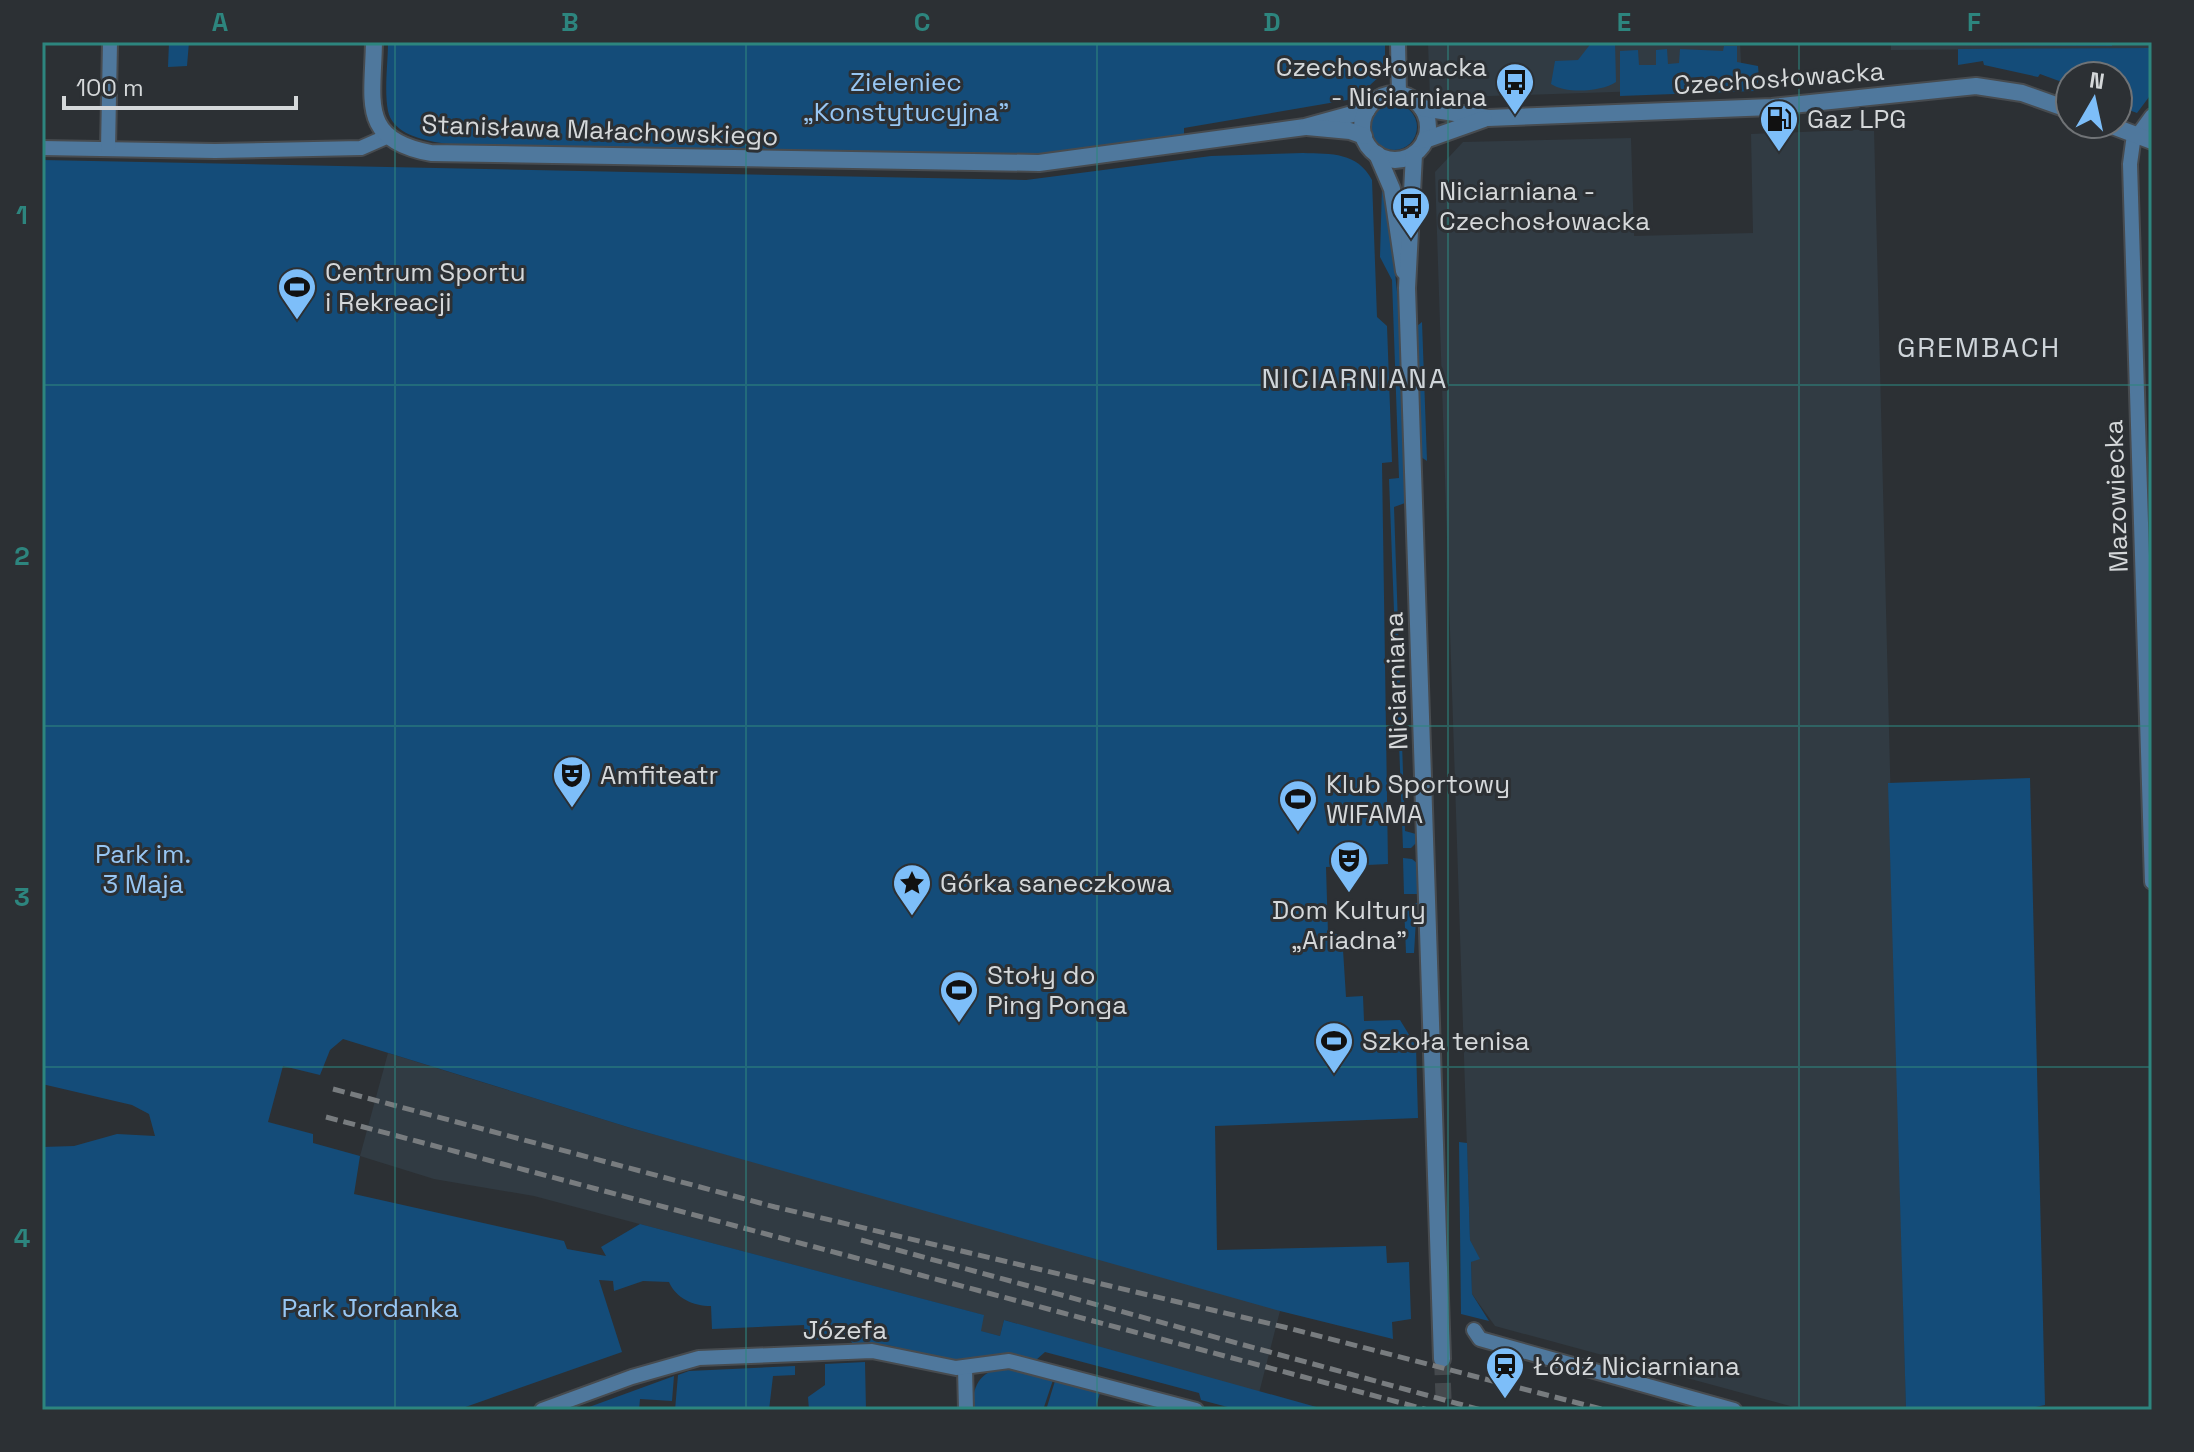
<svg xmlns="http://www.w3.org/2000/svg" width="2194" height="1452" viewBox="0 0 2194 1452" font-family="'Space Grotesk',sans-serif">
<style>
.built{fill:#313b43}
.green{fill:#144c79}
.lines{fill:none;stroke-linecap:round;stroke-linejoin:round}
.tertiary-tunnel{stroke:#45494d;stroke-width:16;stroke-dasharray:16 8;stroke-linecap:butt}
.minor-casing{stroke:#474b4f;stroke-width:18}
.tertiary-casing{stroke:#474b4f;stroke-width:20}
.minor{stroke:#4f789d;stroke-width:14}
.tertiary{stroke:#4f789d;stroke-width:16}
.rail{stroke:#787c7f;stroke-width:5;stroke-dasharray:12 6;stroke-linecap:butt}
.grid{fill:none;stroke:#2d857e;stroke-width:2;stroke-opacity:0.55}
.labels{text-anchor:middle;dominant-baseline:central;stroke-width:6;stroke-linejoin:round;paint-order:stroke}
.poi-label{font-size:26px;fill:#d5d8da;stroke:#2c3034;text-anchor:start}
.street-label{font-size:26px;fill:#d5d8da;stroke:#2c3034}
.park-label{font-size:26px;fill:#97c6f3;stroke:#2c3034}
.neighbourhood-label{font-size:28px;letter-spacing:2px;fill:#cfd5da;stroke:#2c3034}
.neatline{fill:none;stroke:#2d857e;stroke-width:3}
.grid-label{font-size:26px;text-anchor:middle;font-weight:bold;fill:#2d857e}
</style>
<rect width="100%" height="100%" fill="#2c3034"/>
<g class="built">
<polygon points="1428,42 1740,42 1742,82 1732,88 1430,98"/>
<polygon points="1891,42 2152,42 2152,48 1891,50"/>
<polygon points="1874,129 1906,1410 1805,1410 1495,1326 1472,1294 1471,1262 1479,1258 1470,1240 1435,172 1463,142 1631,138 1634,236 1753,233 1751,134"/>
<polygon points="388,1053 631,1128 1266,1304 1280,1311 1259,1393 1004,1320 1000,1336 980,1331 983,1315 534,1196 434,1179 360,1156"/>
</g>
<g class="green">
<polygon points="169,42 189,42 187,66 168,67"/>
<path d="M388,42h997v33c-10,1 -20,19 -32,24l-169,29v8l-129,18 -544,-7c-32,-2 -115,3 -123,-36 -4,-21 0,-48 0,-69z"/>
<path d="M1592,42h23l1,40c-15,10 -50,12 -65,2l4,-23 23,-1z"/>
<polygon points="1950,42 2112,42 2112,46 1950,45"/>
<polygon points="1724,46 1737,46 1737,62 1758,66 1759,78 1755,91 1620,96 1620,51 1638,50 1639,65 1656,65 1656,50 1667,49 1668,64 1679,63 1680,49 1723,51"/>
<polygon points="2152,48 2152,93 2137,113 2118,106 2118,76 2070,76 2070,85 2040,74 2038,77 1984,65 1983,61 1958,65 1958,49"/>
<circle cx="1394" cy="127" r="23"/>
<path d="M1303,153c29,1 54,-1 69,27l5,137 10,9 5,136 -10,1 6,401 -62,3 2,67h14l4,63 17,-1 1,25 36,-1 16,26 2,72 -203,8 2,124 169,-4 1,17 22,-1 2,57 -19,3 1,17 -113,-28 -649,-183 -288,-89 -13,11 -10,25 -37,-9 -15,56 45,12v9l47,13 -6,38 210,47 3,8 39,7 -5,-9 39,-23 344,91 -3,16 19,5 4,-16 323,90h-88l-38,-10 -2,-7 -154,-41 -9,8 -30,-7 -54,7 -65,-15h-33l-5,-6 -44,1 -1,-15 -92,4 -1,-23c-18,0 -35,-8 -42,-24l-26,-1 -29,10 -1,-10 -14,-1 23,72 -165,58h-415v-263l32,-1 43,-12 38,2 -6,-22 -17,-9 -90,-21v-924l984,20 185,-24z"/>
<polygon points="1382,186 1386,186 1399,311 1405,503 1394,507 1405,831 1416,834 1417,842 1411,848 1403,848 1389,479 1399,478 1392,280 1380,257"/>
<polygon points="1422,322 1427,461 1421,457 1417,337 1417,326"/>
<polygon points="2030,778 2045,1405 2021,1410 1906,1410 1888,783"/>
<polygon points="1403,858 1412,859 1418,864 1419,894 1404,894"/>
<polygon points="1417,903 1414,953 1406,953 1404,904"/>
<polygon points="1459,1142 1467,1143 1470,1240 1480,1259 1471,1262 1472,1294 1489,1321 1461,1314"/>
<polygon points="865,1362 866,1410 809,1410 808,1397 825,1385 825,1364"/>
<polygon points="795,1366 795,1375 773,1376 769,1410 675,1410 678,1375 689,1371"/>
<path d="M1003,1367l50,13 -10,30h-71c1,-24 6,-37 31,-43z"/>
<polygon points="674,1376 672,1401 640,1399 639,1410 581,1410"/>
<polygon points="1055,1381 1100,1393 1095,1410 1046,1410"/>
</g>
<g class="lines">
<polyline class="tertiary-tunnel" points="1442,1359 1444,1410"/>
<defs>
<g id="minor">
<polyline points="1398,42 1399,95"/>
<polyline points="2152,116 2133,142 2130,164 2152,882"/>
<polyline points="42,148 215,151 361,148 386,137"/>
<polyline points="108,149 110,42"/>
<polyline points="1474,1330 1480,1339 1734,1410"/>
<polyline points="965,1368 966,1410"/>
<polyline points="542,1410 632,1377 699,1358 872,1351 956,1368 1009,1361 1196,1410"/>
</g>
<g id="tertiary">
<path d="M374,42c-1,60 -15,98 57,111l608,10 266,-36 62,-17"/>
<circle cx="1395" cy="127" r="33"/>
<polyline points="1422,108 1488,118 1772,107 1976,86 2022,93 2070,110"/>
<polyline points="2107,124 2152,141"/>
<polyline points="1307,127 1350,131 1364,136"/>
<polyline points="1425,140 1484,119"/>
<polyline points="1377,154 1392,189 1404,271"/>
<polyline points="1414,154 1407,288 1442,1359"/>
</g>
</defs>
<use href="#minor" class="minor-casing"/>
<use href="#tertiary" class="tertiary-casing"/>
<use href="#minor" class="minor"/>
<use href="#tertiary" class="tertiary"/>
<g class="rail">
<polyline points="333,1089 775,1207 1284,1327 1605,1410"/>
<polyline points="326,1117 1428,1410"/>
<polyline points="861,1240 1481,1410"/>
</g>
</g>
<path class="grid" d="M395,42v1368M746,42v1368M1097,42v1368M1448,42v1368M1799,42v1368M42,385h2110M42,726h2110M42,1067h2110"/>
<defs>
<symbol id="bus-pin" viewBox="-11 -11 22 30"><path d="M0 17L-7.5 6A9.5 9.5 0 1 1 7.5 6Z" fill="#7dbef9" stroke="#2c3034"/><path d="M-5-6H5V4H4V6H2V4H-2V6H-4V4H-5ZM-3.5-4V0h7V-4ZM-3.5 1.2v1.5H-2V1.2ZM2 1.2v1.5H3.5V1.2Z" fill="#111"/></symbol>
<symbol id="fuel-pin" viewBox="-11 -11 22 30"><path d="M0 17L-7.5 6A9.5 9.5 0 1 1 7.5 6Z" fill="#7dbef9" stroke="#2c3034"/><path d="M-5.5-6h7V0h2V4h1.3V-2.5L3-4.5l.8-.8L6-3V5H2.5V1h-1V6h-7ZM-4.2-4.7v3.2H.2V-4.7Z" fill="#111"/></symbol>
<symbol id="stadium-pin" viewBox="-11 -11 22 30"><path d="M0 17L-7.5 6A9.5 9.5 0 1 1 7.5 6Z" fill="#7dbef9" stroke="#2c3034"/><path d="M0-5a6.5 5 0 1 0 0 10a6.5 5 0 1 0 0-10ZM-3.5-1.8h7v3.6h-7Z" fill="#111"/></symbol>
<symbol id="theatre-pin" viewBox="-11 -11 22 30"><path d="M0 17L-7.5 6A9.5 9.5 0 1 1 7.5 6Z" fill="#7dbef9" stroke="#2c3034"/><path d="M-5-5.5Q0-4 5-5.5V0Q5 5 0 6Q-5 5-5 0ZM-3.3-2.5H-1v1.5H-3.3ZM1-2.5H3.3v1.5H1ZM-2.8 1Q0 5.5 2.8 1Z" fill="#111"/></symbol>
<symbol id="sight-pin" viewBox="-11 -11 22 30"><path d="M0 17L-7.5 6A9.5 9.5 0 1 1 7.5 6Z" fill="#7dbef9" stroke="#2c3034"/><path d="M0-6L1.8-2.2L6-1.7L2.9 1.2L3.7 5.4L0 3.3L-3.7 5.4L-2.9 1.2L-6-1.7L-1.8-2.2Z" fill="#111"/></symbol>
<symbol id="station-pin" viewBox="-11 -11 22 30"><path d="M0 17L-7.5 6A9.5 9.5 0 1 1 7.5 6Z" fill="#7dbef9" stroke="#2c3034"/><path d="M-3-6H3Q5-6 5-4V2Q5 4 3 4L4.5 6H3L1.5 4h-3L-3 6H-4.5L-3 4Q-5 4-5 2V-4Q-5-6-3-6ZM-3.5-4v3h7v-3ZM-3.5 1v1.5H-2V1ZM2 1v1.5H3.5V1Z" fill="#111"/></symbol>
</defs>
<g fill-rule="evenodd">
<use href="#bus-pin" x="1493" y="60" width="44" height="60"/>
<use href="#fuel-pin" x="1757" y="97" width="44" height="60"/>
<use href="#bus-pin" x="1389" y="184" width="44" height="60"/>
<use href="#stadium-pin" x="275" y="265" width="44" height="60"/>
<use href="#theatre-pin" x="550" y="753" width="44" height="60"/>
<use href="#stadium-pin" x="1276" y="777" width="44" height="60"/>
<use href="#theatre-pin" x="1327" y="838" width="44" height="60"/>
<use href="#sight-pin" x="890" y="861" width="44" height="60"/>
<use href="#stadium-pin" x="937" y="968" width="44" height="60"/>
<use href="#stadium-pin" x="1312" y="1019" width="44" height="60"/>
<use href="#station-pin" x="1483" y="1344" width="44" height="60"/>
</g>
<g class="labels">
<g class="poi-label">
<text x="1487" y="67" text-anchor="end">Czechosłowacka<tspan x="1487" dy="30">- Niciarniana</tspan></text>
<text x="1807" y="119">Gaz LPG</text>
<text x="1439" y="191">Niciarniana -<tspan x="1439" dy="30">Czechosłowacka</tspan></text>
<text x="325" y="272">Centrum Sportu<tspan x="325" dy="30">i Rekreacji</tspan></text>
<text x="600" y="775">Amfiteatr</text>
<text x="1326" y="784">Klub Sportowy<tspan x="1326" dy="30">WIFAMA</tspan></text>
<text x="940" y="883">Górka saneczkowa</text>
<text x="1349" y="910" text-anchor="middle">Dom Kultury<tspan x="1349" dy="30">„Ariadna”</tspan></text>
<text x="987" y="975">Stoły do<tspan x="987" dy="30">Ping Ponga</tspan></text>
<text x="1362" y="1041">Szkoła tenisa</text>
<text x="1533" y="1366">Łódź Niciarniana</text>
</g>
<g class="street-label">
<text transform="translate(1779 78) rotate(-4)">Czechosłowacka</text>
<text transform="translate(600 130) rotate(2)">Stanisława Małachowskiego</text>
<text transform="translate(2116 496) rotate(-92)">Mazowiecka</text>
<text transform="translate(1396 681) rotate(-92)">Niciarniana</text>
<text x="845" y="1330">Józefa</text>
</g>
<g class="park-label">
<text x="906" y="82">Zieleniec<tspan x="906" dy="30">„Konstytucyjna”</tspan></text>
<text x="143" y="854">Park im.<tspan x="143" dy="30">3 Maja</tspan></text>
<text x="370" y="1308">Park Jordanka</text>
</g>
<g class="neighbourhood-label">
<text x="1979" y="347">GREMBACH</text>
<text x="1355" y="378">NICIARNIANA</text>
</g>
</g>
<rect width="2194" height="1452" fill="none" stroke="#2c3034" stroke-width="88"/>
<g transform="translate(2094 100) rotate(9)"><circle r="38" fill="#2c3034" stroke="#707376" stroke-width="2"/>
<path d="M0-6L14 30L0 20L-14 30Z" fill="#7dbef9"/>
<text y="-12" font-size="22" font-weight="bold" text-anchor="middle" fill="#d5d8da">N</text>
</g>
<path d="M64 96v12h232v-12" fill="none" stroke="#d5d8da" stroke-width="4"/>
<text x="76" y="96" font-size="24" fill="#d5d8da" stroke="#2c3034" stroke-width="6" paint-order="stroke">100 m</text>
<rect x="44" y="44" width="2106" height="1364" class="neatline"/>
<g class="grid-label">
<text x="220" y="31">A</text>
<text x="570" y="31">B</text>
<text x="922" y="31">C</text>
<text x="1272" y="31">D</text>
<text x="1624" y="31">E</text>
<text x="1974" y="31">F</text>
<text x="22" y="224">1</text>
<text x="22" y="565">2</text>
<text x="22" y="906">3</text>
<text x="22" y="1247">4</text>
</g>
</svg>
